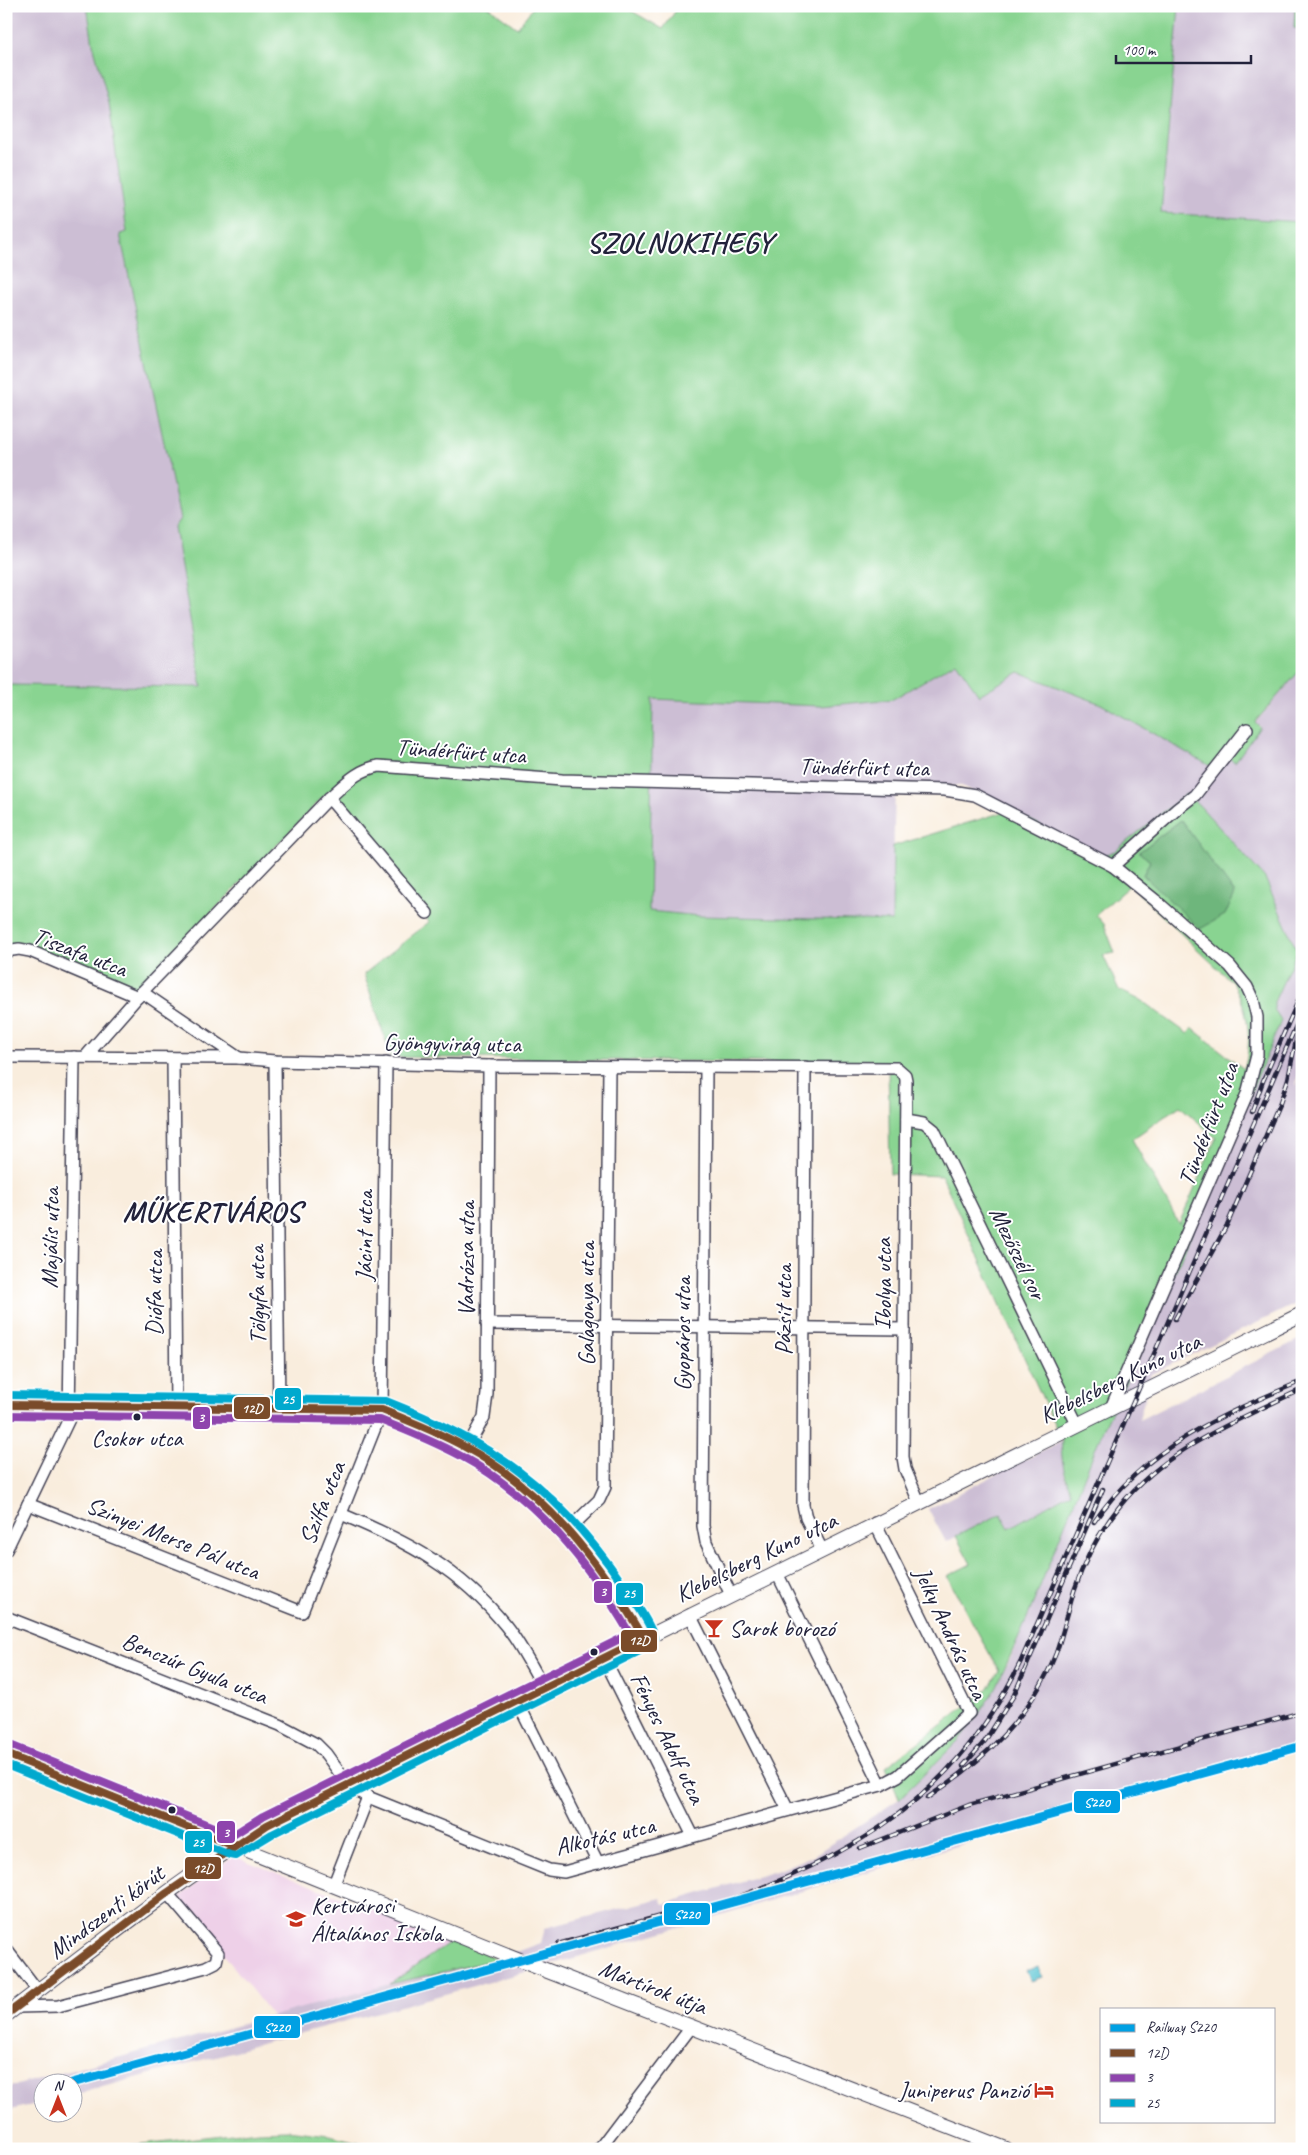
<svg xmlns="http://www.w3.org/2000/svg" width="1308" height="2155" viewBox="0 0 1308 2155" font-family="Caveat,sans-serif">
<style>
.built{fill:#eed0e8}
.industrial{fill:#ccbed4}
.green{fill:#89d491;stroke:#567b66;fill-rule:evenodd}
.forest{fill:#6eb67b;stroke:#486c5b}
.water{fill:#59c4d3;stroke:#3e7387}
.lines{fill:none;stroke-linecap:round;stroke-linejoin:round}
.minor-casing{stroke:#424053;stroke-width:14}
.tertiary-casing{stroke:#424053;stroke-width:16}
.minor{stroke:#fff;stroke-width:11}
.tertiary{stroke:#fff;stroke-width:14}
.rail-casing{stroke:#22223b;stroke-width:4.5}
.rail{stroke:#fff;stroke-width:2.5;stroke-dasharray:8;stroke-linecap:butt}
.bus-1-casing{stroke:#fff;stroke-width:11}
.bus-2-casing{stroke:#fff;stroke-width:11}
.bus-3-casing{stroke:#fff;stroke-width:11}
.bus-1{stroke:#7a4b2a;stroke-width:8}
.bus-2{stroke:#8e44ad;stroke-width:8}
.bus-3{stroke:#00a9ce;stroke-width:8}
.rail-1-casing{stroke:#fff;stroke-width:12}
.rail-1{stroke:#00a0e3;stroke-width:9}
.bus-dot{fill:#22223b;stroke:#fff;stroke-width:2}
.labels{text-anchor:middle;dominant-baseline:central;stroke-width:4;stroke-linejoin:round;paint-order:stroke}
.bus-label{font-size:23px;fill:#22223b;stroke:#fff}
.street-label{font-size:24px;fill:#22223b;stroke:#fff}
.poi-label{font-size:24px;fill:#22223b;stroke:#fff;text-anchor:start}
.district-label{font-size:29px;font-weight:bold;letter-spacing:1px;fill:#22223b;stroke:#fff}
.line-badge{stroke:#fff;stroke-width:2}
.badge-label{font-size:14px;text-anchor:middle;font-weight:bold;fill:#fff}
</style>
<rect width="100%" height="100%" fill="#fff"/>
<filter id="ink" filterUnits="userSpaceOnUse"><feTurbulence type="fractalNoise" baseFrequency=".02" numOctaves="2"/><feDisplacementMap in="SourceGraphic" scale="10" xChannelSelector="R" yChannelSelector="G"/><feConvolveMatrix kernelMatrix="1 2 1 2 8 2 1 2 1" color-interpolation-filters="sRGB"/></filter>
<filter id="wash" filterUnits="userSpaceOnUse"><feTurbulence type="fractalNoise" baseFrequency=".0096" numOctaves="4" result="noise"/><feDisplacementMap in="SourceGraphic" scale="20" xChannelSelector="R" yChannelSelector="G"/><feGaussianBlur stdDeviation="1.12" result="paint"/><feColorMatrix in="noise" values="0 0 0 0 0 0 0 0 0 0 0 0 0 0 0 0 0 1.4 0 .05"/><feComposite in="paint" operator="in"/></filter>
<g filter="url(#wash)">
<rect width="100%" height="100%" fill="#f9eddd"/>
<polygon class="built" points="233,1856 453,1940 390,1984 273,2017 179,1897"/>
<g class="industrial">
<polygon points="6,6 87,6 93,44 109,103 127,233 120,234 180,519 174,527 202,687 6,685"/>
<polygon points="1179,6 1295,6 1294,28 1302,29 1302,222 1161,213"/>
<polygon points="956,662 1019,672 1101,704 1260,726 1255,723 1302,668 1302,1059 1295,1088 1302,1073 1302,1301 1151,1374 1139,1420 1302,1338 1302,1749 1113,1800 533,1970 73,2095 72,2082 42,2082 42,2103 6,2111 6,2088 390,1984 498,1959 541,1943 545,1928 661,1898 664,1904 776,1871 814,1855 899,1799 958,1741 978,1715 997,1686 1011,1657 1105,1425 1145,1343 1281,1021 1274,1010 1274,1002 1297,951 1265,878 1199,805 1115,851 1101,856 962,786 895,784 892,921 699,916 648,911 653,699 821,706 893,699"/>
<polygon points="1062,1441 1061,1451 1065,1476 1071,1492 1009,1528 1001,1514 946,1542 928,1509"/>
</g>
<g class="green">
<path d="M87,6h401l29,22 17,-22h89l40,23 16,-23h500l-18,207 141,9v446l-47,54 5,5 -25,35 -6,-4 -10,13 -118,-67 -82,-32 -40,23 -23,-33 -63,37 -72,7 -168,-7 -4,212 50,5 193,5 1,-75 117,-36 91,46 14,-5 71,-57 13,11 66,73 32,73 -23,51v8l7,11 -136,322 -40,82 -75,186 -33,75 -19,29 -20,26 -59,58 -13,-32 102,-78 11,-18 -52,-95 24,-12 -15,-28 45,-22 8,14 62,-36c-6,-16 -11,-34 -9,-51l-120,-265 -52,-2 -2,-110 -497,-7 -27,-83 65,-52 -99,-132 -195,202 -129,-47v-260l196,2 -28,-160 6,-8 -60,-285 7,-2 -18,-129 -16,-59zM1181,820l-38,55 7,-14 -11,-9zM1130,885l102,97c16,24 21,60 12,87l-52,-41 -4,6 -46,-33 -23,-11 -16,-35 12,-2 -11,-29 -8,-9zM1180,1106l36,32 -37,86 -47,-85z"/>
<polygon points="1295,6 1302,6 1302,29 1294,28"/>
<polygon points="453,1940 498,1959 390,1984"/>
<polygon points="287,2130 329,2135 386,2149 98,2149 259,2131"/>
</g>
<polygon class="forest" points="1181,820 1235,894 1225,915 1200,929 1143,875 1150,861 1139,852"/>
<polygon class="water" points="1038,1966 1042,1977 1031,1981 1026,1971"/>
</g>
<g filter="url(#ink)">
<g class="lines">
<defs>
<g id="minor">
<polyline points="329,798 427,913"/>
<polyline points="1113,866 1177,809 1195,795 1247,729"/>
<polyline points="6,951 19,949 30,951 138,997"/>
<polyline points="142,992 239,1058"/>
<path d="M86,1056l56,-64 187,-194c16,-14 28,-28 50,-32l183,14 383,10 30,5 138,71 42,34 75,66 17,21 6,13 4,17v38l-10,39 -136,314"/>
<polyline points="6,1057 239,1058 275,1061 489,1066 897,1068 905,1075 906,1080 903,1457 905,1469 919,1502"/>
<polyline points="173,1058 176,1407"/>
<polyline points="275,1061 279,1409"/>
<polyline points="706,1067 703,1526 706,1542 731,1595"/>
<polyline points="805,1067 803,1505 806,1518 822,1550"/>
<polyline points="906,1119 924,1122 934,1130 1077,1424"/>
<polyline points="487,1324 904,1329"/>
<path d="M6,1405l376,5c125,43 199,113 262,228"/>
<polyline points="467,1448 484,1417 487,1394 489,1066"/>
<polyline points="28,1504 302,1612 382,1410 386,1063"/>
<path d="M341,1514c67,28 118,54 165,112 15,19 26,41 38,62"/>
<polyline points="569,1529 599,1500 605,1487 609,1067"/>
<polyline points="6,1550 69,1419 74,1057"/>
<polyline points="777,1573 881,1785"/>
<polyline points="690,1615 788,1810"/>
<polyline points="6,1617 280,1725 316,1744 326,1754 349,1786 368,1797 549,1870 564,1872 881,1785 898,1776 969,1713 875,1523"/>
<polyline points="604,1658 693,1836"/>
<polyline points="517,1701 598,1863"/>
<polyline points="334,1884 368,1797"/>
<polyline points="6,1949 38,1991"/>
<polyline points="18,2007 58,2006 206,1967 216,1962 218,1953 167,1893"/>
<polyline points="599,2149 692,2026"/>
</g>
<g id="tertiary">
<polyline points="6,1754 522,1961 1006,2149"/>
<path d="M6,2015c86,-65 170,-133 261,-190l1035,-511"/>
</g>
</defs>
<use href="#minor" class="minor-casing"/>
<use href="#tertiary" class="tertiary-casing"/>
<use href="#minor" class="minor"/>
<use href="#tertiary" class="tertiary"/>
<defs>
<g id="rail">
<polyline points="1252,1112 1263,1081 1302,992"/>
<polyline points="1175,1319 1227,1225 1280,1103 1288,1079 1298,1031"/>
<path d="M1094,1522c51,-75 127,-107 208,-141"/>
<polyline points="963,1766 985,1741 1014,1695 1103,1489"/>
<path d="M927,1798c56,-37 104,-81 129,-145 7,-20 12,-42 18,-62 10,-30 25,-59 45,-84 47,-59 117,-86 183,-118"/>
<polyline points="860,1848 969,1805 1302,1712"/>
<path d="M678,1918c153,-51 269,-104 343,-257l281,-649"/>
<polyline points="558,1944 686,1909"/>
</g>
</defs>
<use href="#rail" class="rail-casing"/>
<use href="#rail" class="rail"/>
<defs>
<g id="bus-1">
<path d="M6,1405l376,5c28,11 56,22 83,37 80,43 134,115 179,191l-377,187 -100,68 -161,122"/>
<polyline points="6,1754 234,1846"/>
</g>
<path id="bus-2" d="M6,1415l374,5c28,11 55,22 81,36 74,40 127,106 169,178l-367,182 -30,19 -223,-90"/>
<path id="bus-3" d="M6,1395l380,6c107,42 170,86 236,182 8,11 30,43 32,55l-6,9 -376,187 -36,22 -6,-1 -224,-90"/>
</defs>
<use href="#bus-1" class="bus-1-casing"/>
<use href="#bus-2" class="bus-2-casing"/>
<use href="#bus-3" class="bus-3-casing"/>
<use href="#bus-1" class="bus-1"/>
<use href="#bus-2" class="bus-2"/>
<use href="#bus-3" class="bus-3"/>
<defs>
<polyline id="rail-1" points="72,2083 1302,1746"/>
</defs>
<use href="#rail-1" class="rail-1-casing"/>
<use href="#rail-1" class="rail-1"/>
</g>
</g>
<defs>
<symbol id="bar-bare" viewBox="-9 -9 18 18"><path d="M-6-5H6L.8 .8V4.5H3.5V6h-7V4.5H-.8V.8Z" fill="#c8321e" stroke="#fff" stroke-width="2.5" paint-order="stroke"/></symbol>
<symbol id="school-bare" viewBox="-9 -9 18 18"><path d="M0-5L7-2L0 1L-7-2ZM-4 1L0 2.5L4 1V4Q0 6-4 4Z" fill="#c8321e" stroke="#fff" stroke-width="2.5" paint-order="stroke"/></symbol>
<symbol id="hotel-bare" viewBox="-9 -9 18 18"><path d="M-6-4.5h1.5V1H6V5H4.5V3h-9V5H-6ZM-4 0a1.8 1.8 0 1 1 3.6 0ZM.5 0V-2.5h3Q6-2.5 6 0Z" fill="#c8321e" stroke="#fff" stroke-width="2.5" paint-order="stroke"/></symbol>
</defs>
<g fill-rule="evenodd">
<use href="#bar-bare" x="700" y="1614" width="28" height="28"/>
<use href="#school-bare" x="282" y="1905" width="28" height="28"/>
<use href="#hotel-bare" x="1030" y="2076" width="28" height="28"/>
</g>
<g class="bus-dot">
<circle cx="137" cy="1417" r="4.5"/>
<circle cx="594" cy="1652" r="4.5"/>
<circle cx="172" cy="1810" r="4.5"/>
</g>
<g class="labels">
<g class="bus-label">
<text x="137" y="1438">Csokor utca</text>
</g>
<g class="street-label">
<text transform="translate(461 751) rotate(4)">Tündérfürt utca</text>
<text transform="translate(864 767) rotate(1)">Tündérfürt utca</text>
<text transform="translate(80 952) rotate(21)">Tiszafa utca</text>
<text transform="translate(452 1043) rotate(1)">Gyöngyvirág utca</text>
<text transform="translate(1208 1124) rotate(-69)">Tündérfürt utca</text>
<text transform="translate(364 1236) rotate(-90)">Jácint utca</text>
<text transform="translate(50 1238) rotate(-89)">Majális utca</text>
<text transform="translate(1018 1253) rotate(64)">Mezőszél sor</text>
<text transform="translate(466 1259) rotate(-90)">Vadrózsa utca</text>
<text transform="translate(883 1284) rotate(-90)">Ibolya utca</text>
<text transform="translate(154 1293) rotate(-90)">Diófa utca</text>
<text transform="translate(257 1295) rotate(-91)">Tölgyfa utca</text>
<text transform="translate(586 1304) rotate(-90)">Galagonya utca</text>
<text transform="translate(783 1310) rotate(-90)">Pázsit utca</text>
<text transform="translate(682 1334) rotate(-90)">Gyopáros utca</text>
<text transform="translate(1120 1378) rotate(-26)">Klebelsberg Kuno utca</text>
<text transform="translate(322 1503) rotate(-68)">Szilfa utca</text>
<text transform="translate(173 1538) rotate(22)">Szinyei Merse Pál utca</text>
<text transform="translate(756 1557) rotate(-26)">Klebelsberg Kuno utca</text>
<text transform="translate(951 1633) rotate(65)">Jelky András utca</text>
<text transform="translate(195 1668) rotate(22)">Benczúr Gyula utca</text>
<text transform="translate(668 1738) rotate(64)">Fényes Adolf utca</text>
<text transform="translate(605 1836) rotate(-13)">Alkotás utca</text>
<text transform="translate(106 1912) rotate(-37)">Mindszenti körút</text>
<text transform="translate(653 1987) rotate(21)">Mártírok útja</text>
</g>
<g class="poi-label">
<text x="729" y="1628">Sarok borozó</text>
<text x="311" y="1905">Kertvárosi<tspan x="311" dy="28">Általános Iskola</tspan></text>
<text x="1029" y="2090" text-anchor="end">Juniperus Panzió</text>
</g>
<g class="district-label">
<text x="680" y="242">SZOLNOKIHEGY</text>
<text x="212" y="1211">MŰKERTVÁROS</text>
</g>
</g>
<g class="line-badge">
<rect x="274" y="1387" width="28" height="24" rx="5" fill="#00a9ce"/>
<rect x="233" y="1396" width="38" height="24" rx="5" fill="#7a4b2a"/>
<rect x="192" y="1406" width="19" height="24" rx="5" fill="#8e44ad"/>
<rect x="593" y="1580" width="20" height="24" rx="5" fill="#8e44ad"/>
<rect x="615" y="1582" width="29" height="24" rx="5" fill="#00a9ce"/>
<rect x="620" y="1629" width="38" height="24" rx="5" fill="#7a4b2a"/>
<rect x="1073" y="1790" width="48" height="24" rx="5" fill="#00a0e3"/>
<rect x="216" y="1820" width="20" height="24" rx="5" fill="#8e44ad"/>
<rect x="184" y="1830" width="29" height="24" rx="5" fill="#00a9ce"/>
<rect x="184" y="1856" width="38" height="24" rx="5" fill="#7a4b2a"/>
<rect x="663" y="1902" width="48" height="24" rx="5" fill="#00a0e3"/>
<rect x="253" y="2015" width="48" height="24" rx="5" fill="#00a0e3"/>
</g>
<g class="badge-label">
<text x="288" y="1404">25</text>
<text x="252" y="1413">12D</text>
<text x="201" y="1422">3</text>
<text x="603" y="1596">3</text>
<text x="629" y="1598">25</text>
<text x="639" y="1645">12D</text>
<text x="1097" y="1807">S220</text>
<text x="226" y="1837">3</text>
<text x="198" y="1847">25</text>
<text x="203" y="1873">12D</text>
<text x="687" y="1919">S220</text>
<text x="277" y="2032">S220</text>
</g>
<rect width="1308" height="2155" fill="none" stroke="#fff" stroke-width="25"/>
<rect x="1100" y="2008" width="175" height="115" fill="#ffffff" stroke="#a7a7b1"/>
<rect x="1110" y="2024" width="25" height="8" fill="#00a0e3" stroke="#a7a7b1"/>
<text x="1146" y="2032" font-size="15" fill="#22223b">Railway S220</text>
<rect x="1110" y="2049" width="25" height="8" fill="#7a4b2a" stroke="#a7a7b1"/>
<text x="1146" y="2058" font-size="15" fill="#22223b">12D</text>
<rect x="1110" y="2074" width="25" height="8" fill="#8e44ad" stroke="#a7a7b1"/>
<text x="1146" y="2082" font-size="15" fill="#22223b">3</text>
<rect x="1110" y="2099" width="25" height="8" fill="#00a9ce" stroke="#a7a7b1"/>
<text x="1146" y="2108" font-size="15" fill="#22223b">25</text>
<g transform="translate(58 2098)"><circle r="24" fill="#ffffff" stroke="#a7a7b1"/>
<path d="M0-4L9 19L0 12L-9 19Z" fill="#c8321e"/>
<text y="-8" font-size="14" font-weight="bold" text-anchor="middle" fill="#22223b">N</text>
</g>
<path d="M1116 55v8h135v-8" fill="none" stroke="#22223b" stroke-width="2.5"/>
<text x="1123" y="55" font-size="15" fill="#22223b" stroke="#ffffff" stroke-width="4" paint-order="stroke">100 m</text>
</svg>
